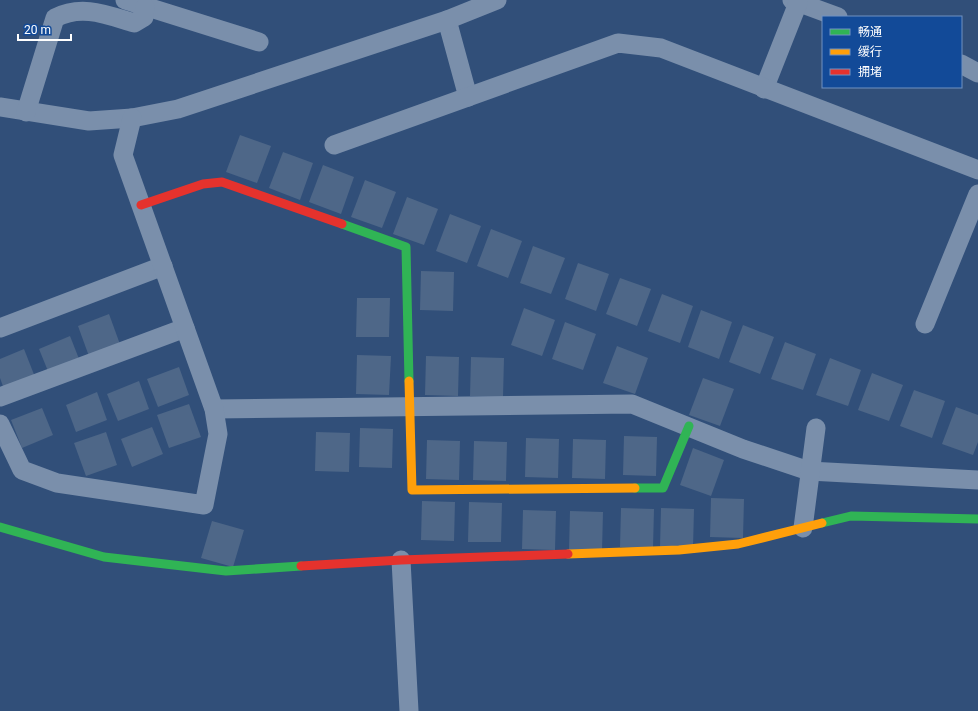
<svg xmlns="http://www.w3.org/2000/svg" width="978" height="711" viewBox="0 0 978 711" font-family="Roboto,'Noto Sans SC',sans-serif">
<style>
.building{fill:#4e6788}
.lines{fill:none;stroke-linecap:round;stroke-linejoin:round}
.street{stroke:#7a8fab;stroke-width:19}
.fast{stroke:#30b455;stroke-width:9}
.slow{stroke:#ff9f0a;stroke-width:9}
.jam{stroke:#e5322d;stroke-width:9}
</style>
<rect width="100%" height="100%" fill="#314f79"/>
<g class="building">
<polygon points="240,135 271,146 257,183 226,172"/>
<polygon points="283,152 313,163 300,200 269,188"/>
<polygon points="323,165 354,177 341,214 309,202"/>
<polygon points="365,180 396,192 382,228 351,217"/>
<polygon points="407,197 438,209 424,245 393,234"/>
<polygon points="450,214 481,226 467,263 436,251"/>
<polygon points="491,229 522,241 508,278 477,266"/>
<polygon points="533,246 565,258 551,294 520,283"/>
<polygon points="578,263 609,274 596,311 565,299"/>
<polygon points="421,271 454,272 453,311 420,310"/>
<polygon points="620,278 651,289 637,326 606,314"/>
<polygon points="662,294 693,306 680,343 648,331"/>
<polygon points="357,298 390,298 389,337 356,337"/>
<polygon points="524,308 555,320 542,356 511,345"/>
<polygon points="701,310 732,322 719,359 688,347"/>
<polygon points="109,314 121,347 90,359 78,326"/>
<polygon points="565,322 596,334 583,370 552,359"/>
<polygon points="743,325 774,337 760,374 729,362"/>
<polygon points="70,336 81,364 50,376 39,349"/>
<polygon points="785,342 816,354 803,390 771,379"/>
<polygon points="617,346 648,358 635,394 603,383"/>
<polygon points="24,349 35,377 4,389 0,378 0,359"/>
<polygon points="357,355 391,356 389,395 356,394"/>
<polygon points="426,356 459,357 458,396 425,395"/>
<polygon points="471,357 504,358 503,397 470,396"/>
<polygon points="830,358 861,370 848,406 816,395"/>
<polygon points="179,367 189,395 158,407 147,379"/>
<polygon points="872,373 903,385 889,421 858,410"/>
<polygon points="703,378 734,389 720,426 689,415"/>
<polygon points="139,381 149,409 118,421 107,394"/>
<polygon points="914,390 945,401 932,438 900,426"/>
<polygon points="97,392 107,420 76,432 66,405"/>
<polygon points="189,404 201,437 169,448 157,415"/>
<polygon points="956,407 978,415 978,442 973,455 942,444"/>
<polygon points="42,408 53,435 22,448 11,420"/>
<polygon points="152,427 163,454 132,467 121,439"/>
<polygon points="360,428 393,429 392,468 359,467"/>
<polygon points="106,432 117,465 86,476 74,443"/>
<polygon points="316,432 350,433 349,472 315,471"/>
<polygon points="624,436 657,437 656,476 623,475"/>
<polygon points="526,438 559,439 558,478 525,477"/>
<polygon points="573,439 606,440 605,479 572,478"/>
<polygon points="427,440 460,441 459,480 426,479"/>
<polygon points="474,441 507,442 506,481 473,480"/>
<polygon points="693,448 724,460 711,496 680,485"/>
<polygon points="711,498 744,499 743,538 710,537"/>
<polygon points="422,501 455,502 454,541 421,540"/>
<polygon points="469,502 502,503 501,542 468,542"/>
<polygon points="621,508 654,509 653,548 620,547"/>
<polygon points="661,508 694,509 693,548 660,547"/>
<polygon points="523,510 556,511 555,550 522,549"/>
<polygon points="570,511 603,512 602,551 569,550"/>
<polygon points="212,521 244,530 233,567 201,558"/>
</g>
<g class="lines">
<g class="street">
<polyline points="125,0 259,42"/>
<polyline points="792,0 838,17"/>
<polyline points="447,20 468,97"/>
<polyline points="961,64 978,73"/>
<polyline points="764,89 798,3"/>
<polyline points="0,107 89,121 132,118 178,109 447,20 497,0"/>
<path d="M26,112l29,-94c27,-14 52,-3 79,5l10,-6 1,-10"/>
<polyline points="334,145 618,43 661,48 978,170"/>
<polyline points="925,324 978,194"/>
<polyline points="0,328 163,266"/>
<polyline points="0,397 185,328"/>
<polyline points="214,409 632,404 743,449 809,471 978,480"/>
<polyline points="0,424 22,470 57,483 204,505 218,434 214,409 123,155 132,118"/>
<polyline points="803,528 816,428"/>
<polyline points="401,560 409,711"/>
</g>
<g class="fast">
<polyline points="342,224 406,247 409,381"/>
<polyline points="635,488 663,488 689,426"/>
<polyline points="822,523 851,516 978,519"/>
<polyline points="0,527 104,557 226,571 301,566"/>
</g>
<g class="slow">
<polyline points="409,381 412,490 635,488"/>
<polyline points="568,554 679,550 738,544 822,523"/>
</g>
<g class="jam">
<polyline points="141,205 203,184 222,182 342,224"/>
<polyline points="301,566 401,560 568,554"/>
</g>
</g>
<rect x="822" y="16" width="140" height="72" fill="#124a98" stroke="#7192c1"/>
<rect x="830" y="29" width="20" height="6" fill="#30b455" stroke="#7192c1"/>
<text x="858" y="36" font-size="12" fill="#ffffff">畅通</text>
<rect x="830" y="49" width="20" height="6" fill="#ff9f0a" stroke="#7192c1"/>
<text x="858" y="56" font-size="12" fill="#ffffff">缓行</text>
<rect x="830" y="69" width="20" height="6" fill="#e5322d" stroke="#7192c1"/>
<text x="858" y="76" font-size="12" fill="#ffffff">拥堵</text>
<path d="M18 34v6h53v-6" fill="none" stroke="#ffffff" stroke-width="2"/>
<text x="24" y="34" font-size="12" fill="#ffffff" stroke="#124a98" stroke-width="3" paint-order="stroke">20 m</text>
</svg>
